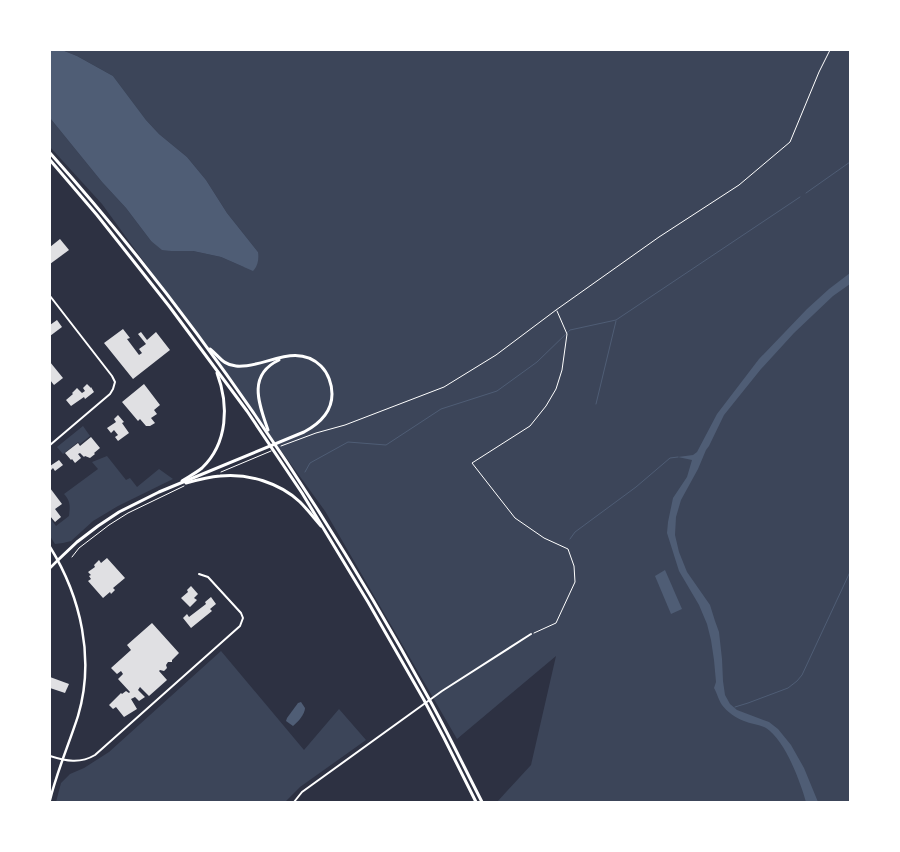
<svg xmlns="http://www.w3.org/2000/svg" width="900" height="852" viewBox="0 0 900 852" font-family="'Nunito Sans',sans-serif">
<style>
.green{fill:#3c4559}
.water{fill:#4f5d75}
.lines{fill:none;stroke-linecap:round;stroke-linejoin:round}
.stream{stroke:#4f5d75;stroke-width:1}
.building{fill:#e0e0e3}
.path{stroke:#fff;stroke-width:1}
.minor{stroke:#fff;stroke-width:2}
.tertiary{stroke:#fff;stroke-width:2.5}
.trunk{stroke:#fff;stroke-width:3}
</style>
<rect width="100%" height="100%" fill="#2d3142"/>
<g class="green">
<polygon points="62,50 850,50 850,802 497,802 531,765 556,656 457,739 325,511 102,204 50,147 50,118 102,182 126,208 151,241 171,251 193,251 221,257 244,267 258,252 227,213 206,180 187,157 159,134 146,120 113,76 77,56"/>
<polygon points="83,426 90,436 80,444 78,442 63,454 57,447"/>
<path d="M107,456l19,24 4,-2 7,9 22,-18 14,10 -55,27 -25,15 -22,20 -8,2 -8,1 -5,-8v-18l6,8 13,-10c1,-10 2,-14 -5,-22l34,-25 -6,-7z"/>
<polygon points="221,651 304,750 339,709 366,740 300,787 285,802 56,802 61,783 70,774 84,768 109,752"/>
</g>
<g class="water">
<path d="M50,50h12l15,6 36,20 33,44 13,14 28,23 19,23 21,33 31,39c1,7 0,14 -5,19l-32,-14 -28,-6h-22l-9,-1 -11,-9 -25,-33 -24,-26 -52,-64z"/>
<path d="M850,273v11l-17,12 -39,37 -33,36 -37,46 -15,31 -3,4 -8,19 -17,31 -5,17 -1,18 4,17 8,20 23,33 5,16 4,11 3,27 1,22 2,14 5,9 7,6 32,12 9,7 13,16 13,23 14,34h-12c-6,-21 -21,-62 -40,-74 -7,-4 -15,-4 -22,-7 -8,-3 -17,-9 -22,-16 -3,-4 -5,-12 -8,-17l2,-6 -2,-22 -3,-20 -4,-16 -8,-19 -20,-34 -12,-38 1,-11 5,-24 14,-21 5,-17 -14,-3 15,-2 4,-3 20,-38 42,-55 48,-50 22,-20z"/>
<polygon points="665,570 682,609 671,614 655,576"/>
<path d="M301,702l4,6c0,6 -7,14 -12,18l-7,-5 1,-3 11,-15z"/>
</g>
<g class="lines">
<g class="stream">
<polyline points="806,193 850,162"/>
<polyline points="596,404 616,321"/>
<polyline points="305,472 310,463 348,442 386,445 441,409 497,391 537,362 570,330 616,320 800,197"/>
<polyline points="570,539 575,532 636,487 670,458 678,457"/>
<polyline points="735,707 748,703 788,688 797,681 802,675 850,572"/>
</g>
</g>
<g class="building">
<polygon points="60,239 69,250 50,264 50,247"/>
<polygon points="57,320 62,327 50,336 50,325"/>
<polygon points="123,329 130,338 127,339 139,355 142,353 139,349 146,344 138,334 141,332 147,340 156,332 170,350 133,379 104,343"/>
<polygon points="50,362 63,378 54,385 50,380"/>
<polygon points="87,384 91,388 91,387 94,392 85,399 84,397 71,406 66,400 73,394 72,393 77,388 82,393 85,391 83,388"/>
<polygon points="144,384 160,405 154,410 157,414 151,418 155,423 150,426 146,426 140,419 138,421 122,402"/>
<polygon points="118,415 124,422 122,423 129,433 118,441 115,437 118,435 114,430 111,433 107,428 116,422 114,419"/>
<polygon points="91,437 100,448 94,453 95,454 90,458 85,456 84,457 80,453 78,454 81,458 75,463 72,459 71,460 65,453 78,443 80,446"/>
<polygon points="59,460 63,465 55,471 53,468 50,471 50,466"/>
<polygon points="50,488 62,504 55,509 61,517 55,522 50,516 50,505 51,504 50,502"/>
<polygon points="107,558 125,578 113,588 115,590 111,594 110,592 103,598 88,581 91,579 89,576 91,575 88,572 95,567 94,565 99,560 101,563"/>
<polygon points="191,586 198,594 194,598 197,600 190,607 181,598 188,592 187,590"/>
<polygon points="211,597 216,604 210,609 212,611 191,628 183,618 187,614 189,617 206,604 205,602"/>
<polygon points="152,623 179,653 172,660 172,662 168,662 166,665 167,668 164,671 160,670 159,671 167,680 149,696 140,687 138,690 145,697 139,701 135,697 131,699 137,709 124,717 116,707 113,709 109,705 121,693 122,694 126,691 129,693 130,692 118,679 123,674 121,671 117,674 111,668 131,650 127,645"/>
<polygon points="50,677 69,684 65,693 50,688"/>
</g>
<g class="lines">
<g class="path">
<polyline points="281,446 316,433 345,425 444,387 496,355 556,310 659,237 739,185 790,142 819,72 830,50"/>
<polyline points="221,472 271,451"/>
<polyline points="72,557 79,548 109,525 128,513 184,486"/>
<polyline points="534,633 556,623 575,582 574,566 568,549 544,538 515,518 472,463 530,426 546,406 556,389 562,370 567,334 557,311"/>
</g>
<g class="minor">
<polyline points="50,296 112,376 115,382 113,389 110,394 50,445"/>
<path d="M50,756c16,5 30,8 45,-1l145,-129 3,-8 -2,-5 -33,-36 -9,-3"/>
<polyline points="294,802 302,792 442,691 531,634"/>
</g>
<g class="tertiary">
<path d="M50,547c31,50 45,112 28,169 -9,28 -21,55 -28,84"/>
<polyline points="50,568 58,560"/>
</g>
<g class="trunk">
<path d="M50,153c147,165 272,350 378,544 19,34 36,70 54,105"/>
<polyline points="50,160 97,215 169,306 247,411 302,493 368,602 424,700 444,738 476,802"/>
<path d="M268,430c-9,-26 -21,-55 11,-70"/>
<path d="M182,481c6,-4 14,-8 20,-13 26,-25 27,-63 15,-95"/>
<path d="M186,483c11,-3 22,-6 34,-7 28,-3 60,7 80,26 8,8 14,16 21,24"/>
<path d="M58,560l19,-18 21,-16 21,-14 40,-20 145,-60c15,-8 28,-19 28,-38 0,-10 -4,-21 -11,-28 -26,-25 -57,3 -85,0 -13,-1 -17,-10 -26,-17"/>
</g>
</g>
<rect width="900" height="852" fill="none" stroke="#ffffff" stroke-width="102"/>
</svg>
